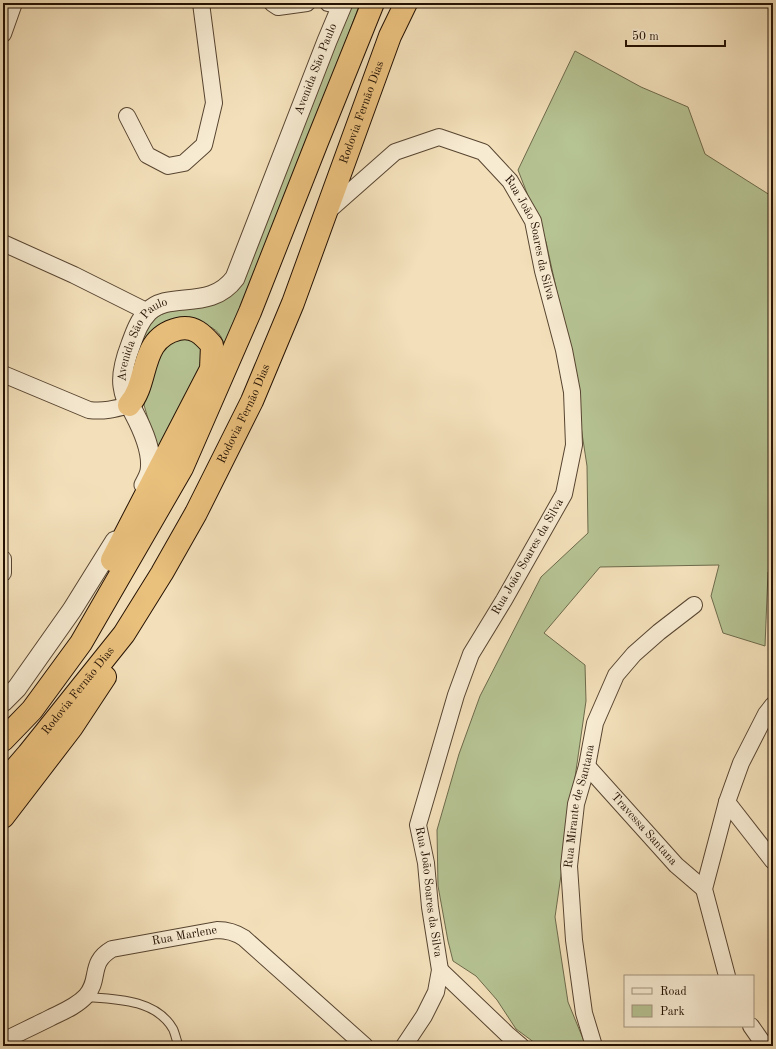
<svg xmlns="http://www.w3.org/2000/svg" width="776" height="1049" viewBox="0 0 776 1049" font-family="'Old Standard TT',serif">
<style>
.green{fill:#b6c393;stroke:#6d6a4b}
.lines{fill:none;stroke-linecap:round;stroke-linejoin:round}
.service-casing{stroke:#584531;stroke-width:10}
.minor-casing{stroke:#584531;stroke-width:18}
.tertiary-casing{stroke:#584531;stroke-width:21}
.motorway-casing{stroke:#241103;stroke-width:24}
.service{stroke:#f7ebd2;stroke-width:8}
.minor{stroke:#f7ebd2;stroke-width:16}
.tertiary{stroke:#f7ebd2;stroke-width:19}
.motorway{stroke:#eac07d;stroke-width:22}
.labels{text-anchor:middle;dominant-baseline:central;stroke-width:3;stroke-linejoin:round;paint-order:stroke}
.street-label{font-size:12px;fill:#241103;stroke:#f7ebd2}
</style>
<rect width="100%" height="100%" fill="#f3e0ba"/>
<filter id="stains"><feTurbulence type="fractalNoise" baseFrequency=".005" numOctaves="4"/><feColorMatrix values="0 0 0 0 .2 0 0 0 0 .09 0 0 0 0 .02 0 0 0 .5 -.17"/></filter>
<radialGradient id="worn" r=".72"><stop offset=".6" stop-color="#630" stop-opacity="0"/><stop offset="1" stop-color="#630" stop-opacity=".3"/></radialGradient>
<g class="green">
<path d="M352,3h8l-55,148 -81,197c-2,-27 -30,-25 -50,-26l-39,59 -3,-19 13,-29 9,-14 15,-9 56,-11 8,-5 4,-4z"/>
<polygon points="575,51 641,87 688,107 705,154 773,197 773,570 768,572 765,646 723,633 711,596 719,565 600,567 544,633 585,665 586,701 555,917 568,1002 586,1046 539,1046 516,1029 497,1000 476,976 453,961 448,941 438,886 437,830 459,754 480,696 541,577 588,533 587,466 568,342 546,242 518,170"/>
<polygon points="193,338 207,350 162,466 144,405 154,361 172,339"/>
</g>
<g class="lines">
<defs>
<path id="service" d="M86,997c29,2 70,2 87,32 2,4 3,10 5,15l-1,2"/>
<g id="minor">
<polyline points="272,3 278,7 307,3"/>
<polyline points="328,3 342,6"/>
<polyline points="3,34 14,3"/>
<polyline points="127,116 147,155 168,166 184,163 204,145 214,103 201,3"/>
<path id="s1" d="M327,212l68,-60 44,-15 44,15 27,29 23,40 10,50 21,79 8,42 2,53 -10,49 -60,106 -33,54 -15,41 -38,130 8,38 4,44 10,63 -4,22 -12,24 -20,30"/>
<polyline points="3,243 74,275 148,312"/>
<path d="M3,374l86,36c14,2 26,-1 40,-5"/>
<polyline points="3,559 3,573"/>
<path id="s2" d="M587,766l89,99 28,24"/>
<polyline points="727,802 773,861"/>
<polyline points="440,970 507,1034 521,1046"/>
<polyline points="727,976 704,889 727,802 741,763 766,714 773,705"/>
<polyline points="751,1026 765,1046"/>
<path id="s3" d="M3,1041c16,-8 31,-15 47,-23 12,-6 27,-12 36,-22 15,-17 2,-33 26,-47l105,-19c11,0 18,2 27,8l121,108"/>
<path id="s4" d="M594,1046l-10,-33 -10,-73 -5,-74 7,-62 11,-38 8,-43 21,-48 18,-21 25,-22 35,-27"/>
</g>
<g id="tertiary">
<path id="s5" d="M144,485c2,-4 5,-9 6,-14 3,-18 -7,-41 -16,-58 -6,-11 -9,-13 -11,-27 -2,-14 3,-29 8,-42 4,-11 8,-23 17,-32 21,-22 62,0 87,-34l92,-237 16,-38"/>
<polyline points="3,702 17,688 72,610 115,541"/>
</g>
<g id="motorway">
<path d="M112,560l99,-191 1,-24c-9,-10 -18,-20 -34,-16 -40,10 -28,53 -49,76"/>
<polyline points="3,740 32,710 81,643 182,468 250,312 317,142 373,3"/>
<path id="s6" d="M3,783l25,-29 96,-120 38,-61 34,-60 56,-112 41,-98 97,-267 16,-33"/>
<polyline points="3,817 72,727 105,677"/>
</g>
</defs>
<use href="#service" class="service-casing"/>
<use href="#minor" class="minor-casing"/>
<use href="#tertiary" class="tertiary-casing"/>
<use href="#motorway" class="motorway-casing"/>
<use href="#service" class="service"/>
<use href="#minor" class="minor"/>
<use href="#tertiary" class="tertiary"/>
<use href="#motorway" class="motorway"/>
</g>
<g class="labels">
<g class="street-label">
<text stroke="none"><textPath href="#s5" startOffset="506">Avenida São Paulo</textPath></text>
<text stroke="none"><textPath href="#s6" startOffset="767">Rodovia Fernão Dias</textPath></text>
<text stroke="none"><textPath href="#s1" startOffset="284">Rua João Soares da Silva</textPath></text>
<text stroke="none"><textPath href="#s5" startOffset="159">Avenida São Paulo</textPath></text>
<text stroke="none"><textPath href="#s6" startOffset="443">Rodovia Fernão Dias</textPath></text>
<text transform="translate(528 557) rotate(-60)">Rua João Soares da Silva</text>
<text stroke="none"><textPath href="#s6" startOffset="119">Rodovia Fernão Dias</textPath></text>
<text stroke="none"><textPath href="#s4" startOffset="243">Rua Mirante de Santana</textPath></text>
<text stroke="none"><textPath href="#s2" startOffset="85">Travessa Santana</textPath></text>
<text stroke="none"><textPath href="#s1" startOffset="980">Rua João Soares da Silva</textPath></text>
<text stroke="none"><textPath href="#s3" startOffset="224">Rua Marlene</textPath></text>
</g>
</g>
<rect width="776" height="1049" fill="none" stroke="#f3e0ba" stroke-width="16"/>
<rect x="4" y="4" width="768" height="1041" fill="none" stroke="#241103" stroke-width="2"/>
<rect x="8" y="8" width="760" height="1033" fill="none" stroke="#241103"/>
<rect x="624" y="975" width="130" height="52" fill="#f7ebd2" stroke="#a3947f"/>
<rect x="632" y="988" width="20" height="6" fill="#f7ebd2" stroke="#a3947f"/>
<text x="660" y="995" font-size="12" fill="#241103">Road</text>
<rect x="632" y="1005" width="20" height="12" fill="#b6c393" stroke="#a3947f"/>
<text x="660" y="1015" font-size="12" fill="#241103">Park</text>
<path d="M626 40v6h99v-6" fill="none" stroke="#241103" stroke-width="2"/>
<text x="632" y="40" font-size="12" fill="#241103" stroke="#f7ebd2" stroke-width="3" paint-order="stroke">50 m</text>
<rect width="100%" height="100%" filter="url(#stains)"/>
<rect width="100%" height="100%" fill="url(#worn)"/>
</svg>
